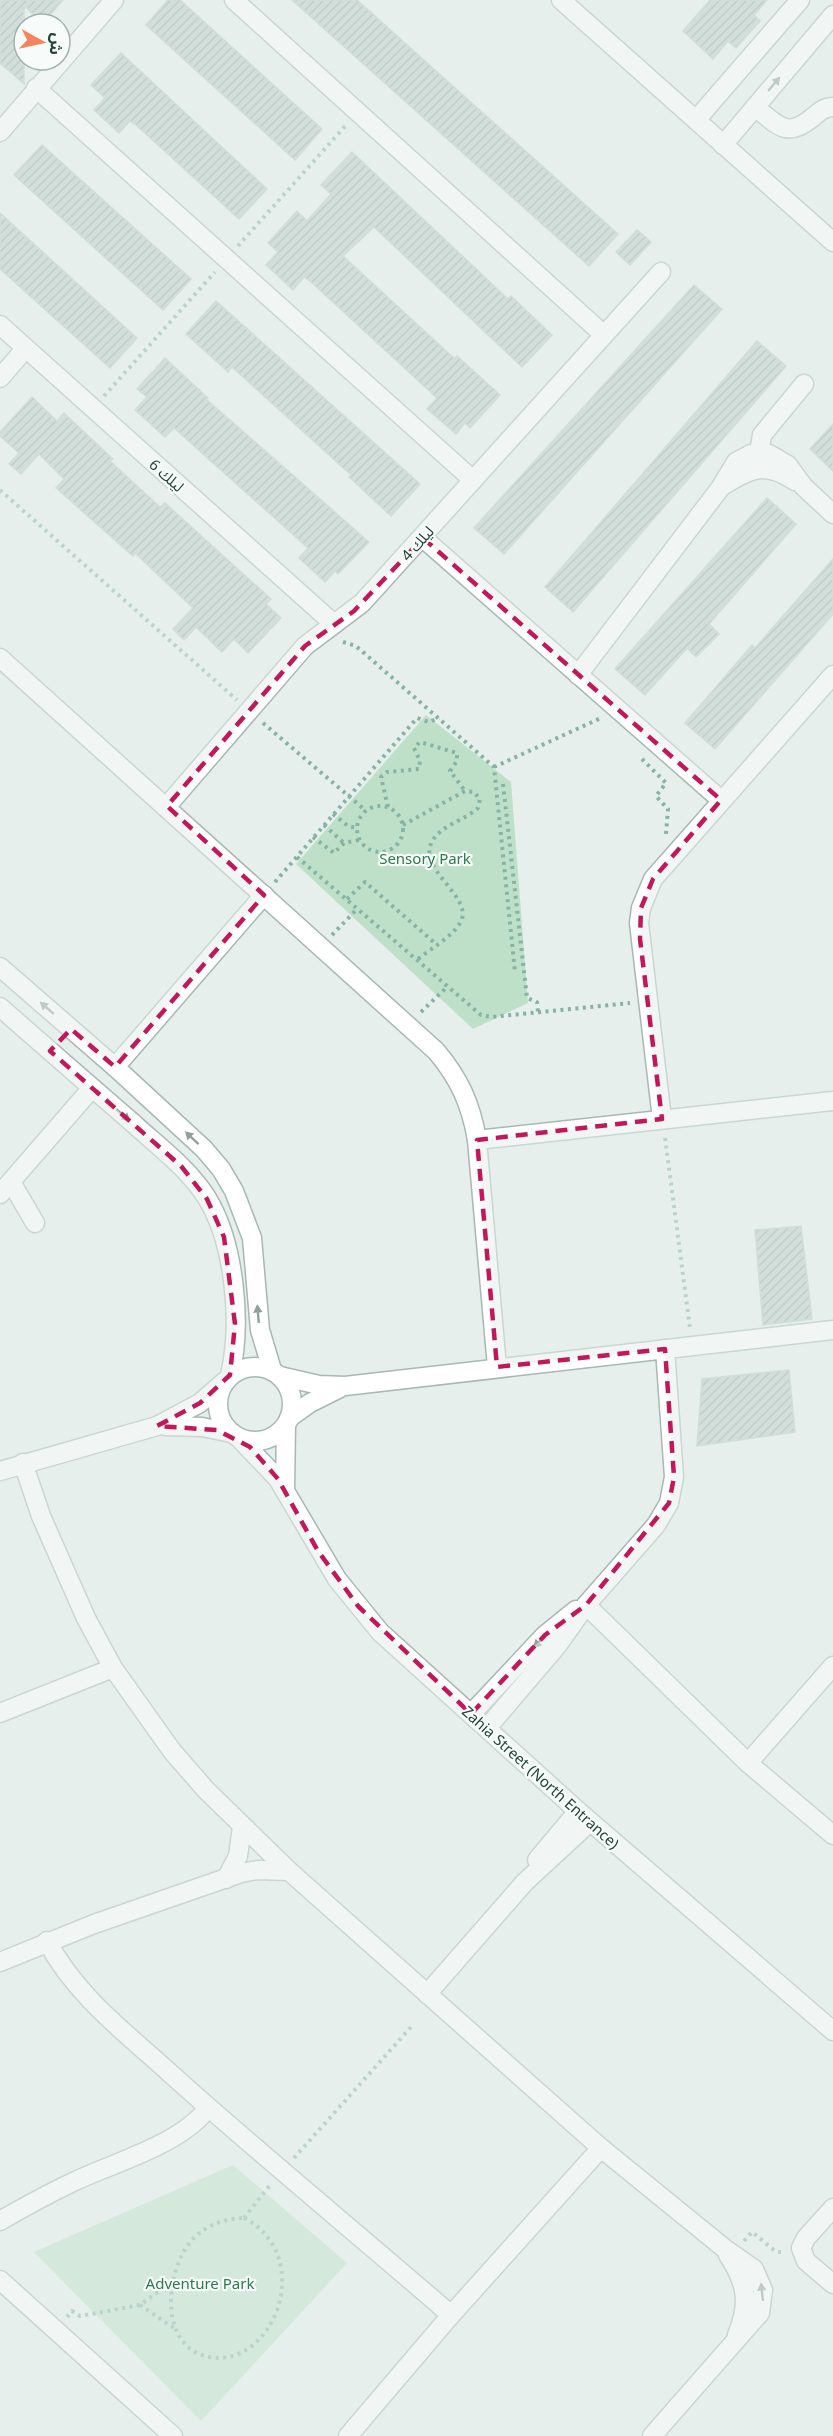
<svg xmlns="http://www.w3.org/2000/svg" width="833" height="2436" viewBox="0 0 833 2436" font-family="'Noto Sans','Noto Sans Arabic',sans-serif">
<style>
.green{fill:#bfe0c8}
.building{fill:url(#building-hatch);stroke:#b8c9c2;stroke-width:1.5}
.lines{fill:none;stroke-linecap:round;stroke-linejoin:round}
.minor-casing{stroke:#a8b8b2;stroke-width:21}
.path{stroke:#86b3a5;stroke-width:4;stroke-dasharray:3 4.5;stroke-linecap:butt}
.minor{stroke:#fff;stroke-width:18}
.oneway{fill:#92a09c}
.marked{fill:none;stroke:#c2185b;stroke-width:4.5;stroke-dasharray:12 8;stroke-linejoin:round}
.labels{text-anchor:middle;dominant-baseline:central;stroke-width:4.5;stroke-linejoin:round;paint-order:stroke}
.street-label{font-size:15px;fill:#24423a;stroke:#f7fbf9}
.park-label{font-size:15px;fill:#2d7a4b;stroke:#f7fbf9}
</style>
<defs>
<pattern id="building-hatch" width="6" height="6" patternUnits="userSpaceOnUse" patternTransform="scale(1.5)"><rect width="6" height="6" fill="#bbcac4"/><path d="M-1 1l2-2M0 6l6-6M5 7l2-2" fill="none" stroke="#98a6a0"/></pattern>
</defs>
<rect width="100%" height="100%" fill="#e6efeb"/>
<g class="green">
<polygon points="426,715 511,782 528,1003 473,1029 296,864"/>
<polygon points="233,2165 347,2263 201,2421 34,2252"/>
</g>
<g class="building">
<polygon points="0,0 63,0 43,23 24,6 24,84 0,63"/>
<polygon points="168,0 180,0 322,129 295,160 146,25"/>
<polygon points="292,0 357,0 618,234 589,266"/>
<polygon points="710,0 767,0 754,15 760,21 736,48 728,41 713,59 683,31"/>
<polygon points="121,53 267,189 239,219 136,125 130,121 119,133 94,110 105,98 91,85"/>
<polygon points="42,145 191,279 163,310 14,175"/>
<polygon points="352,152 508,299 511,296 552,335 522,367 374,227 343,256 455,359 457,356 500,395 470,428 465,423 456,434 427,409 437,398 311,282 304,277 293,290 266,265 278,252 268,243 297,211 307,221 331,194 321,185"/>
<polygon points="0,213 137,338 110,368 0,269"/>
<polygon points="637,230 651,242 630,265 616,252"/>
<polygon points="694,285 722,309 504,554 474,528"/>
<polygon points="216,301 420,484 391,516 349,477 351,475 232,367 228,372 186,334"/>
<polygon points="757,341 786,366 573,612 545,587"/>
<polygon points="165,358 208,398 206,399 369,542 338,574 335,571 325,582 299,558 308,548 174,428 165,437 135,410 147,397 137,389"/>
<polygon points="32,397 57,421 64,413 113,459 110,461 160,507 165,503 271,599 266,604 281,618 248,653 234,639 222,652 196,627 184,640 173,629 193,608 135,553 133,556 56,488 64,479 39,454 21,474 9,464 19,453 0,436 0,432"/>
<polygon points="833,424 833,471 810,449"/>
<polygon points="767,498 796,524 709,624 719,634 696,657 687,648 645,695 615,669"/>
<polygon points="833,559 833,614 715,749 685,723 752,645 755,648"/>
<polygon points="801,1226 812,1319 763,1325 755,1230"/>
<polygon points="789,1370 795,1432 697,1446 702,1379"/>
</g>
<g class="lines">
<defs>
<g id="minor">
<polyline points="234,0 604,335"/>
<polyline points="561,0 833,242"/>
<polyline points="36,88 473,480"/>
<path d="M755,107c23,18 31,32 57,11 7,-6 12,-11 21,-11"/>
<polyline points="696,120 800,0"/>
<polyline points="0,132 114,0"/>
<polyline points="723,145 833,15"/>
<polyline points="0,325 334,624"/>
<polyline points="0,378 25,349"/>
<polyline points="759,453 762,435 804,384"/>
<path d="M722,486c29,-18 43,-25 73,-5"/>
<polyline points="423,538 721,800"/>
<path d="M0,658l436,393c23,27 35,53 41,89l20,227"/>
<polyline points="578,675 721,487 736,462 751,454 769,454 788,465 803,486 833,514"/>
<polyline points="167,806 305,646 362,603 661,272"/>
<polyline points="0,967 115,1067 204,1149 221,1169 234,1191 252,1238 260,1330 272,1370"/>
<path d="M0,1007c44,39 89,78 134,117 25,23 55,45 73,74 28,46 35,126 23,177"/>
<polyline points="115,1067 264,895"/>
<polyline points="662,1119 639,923 641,908 653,879 833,675"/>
<polyline points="477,1140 833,1101"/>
<polyline points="11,1182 35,1223"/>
<polyline points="0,1194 92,1088"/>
<circle cx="255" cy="1404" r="37"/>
<polyline points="280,1376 319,1385 345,1386 833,1330"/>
<polyline points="289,1418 310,1403 340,1388"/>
<polyline points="165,1426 202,1427 232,1433"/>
<polyline points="239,1438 278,1479 337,1579 380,1632 578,1811 833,2031"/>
<polyline points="23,1463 41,1516 86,1618 113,1668 172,1751 206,1790 289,1871 601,2148 724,2248 754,2269 763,2290 760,2313 652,2436"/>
<polyline points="0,1471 157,1426 200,1403 224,1382"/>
<polyline points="285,1489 286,1425"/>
<polyline points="586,1605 748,1763 833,1835"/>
<polyline points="0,1713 113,1668"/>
<polyline points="471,1714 545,1635 576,1610"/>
<polyline points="487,1728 557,1646 586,1605 656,1525 669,1503 674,1477 665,1349"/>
<polyline points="748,1763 833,1666"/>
<polyline points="537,1860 578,1811"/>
<polyline points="226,1879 238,1856 242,1827"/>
<path d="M47,1941c29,55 79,92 124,133 91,82 187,160 280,241"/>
<polyline points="0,1962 94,1924 241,1873 257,1870 289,1871"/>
<polyline points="427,1994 525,1882 590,1822"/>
<polyline points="833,2208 806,2238 801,2248 806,2261 833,2284"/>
<path d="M0,2221c24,-14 48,-27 73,-39 42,-20 107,-37 135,-74"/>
<path d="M728,2255c19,28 22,49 9,80"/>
<polyline points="0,2280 173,2436"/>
<polyline points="348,2436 451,2315 601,2148"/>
</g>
</defs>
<use href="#minor" class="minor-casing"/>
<g class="path">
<polyline points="238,246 347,124"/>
<polyline points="104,396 215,272"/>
<polyline points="0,490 237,700"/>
<polyline points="343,642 356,646 494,767 515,972"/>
<polyline points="263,723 365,810"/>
<polyline points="642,759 666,783 656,796 668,809 666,834"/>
<polyline points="494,767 601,718"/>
<polyline points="503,784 527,998 537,1002 538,1012"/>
<circle cx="380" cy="829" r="23"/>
<polyline points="388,807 381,777 387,772 419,769 420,761 414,748 420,742 457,753 457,761 450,771 465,791"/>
<polyline points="333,814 348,826 356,828"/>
<polyline points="324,825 344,843"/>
<path d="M403,825l62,-34 9,1 6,7 -2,9c-13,12 -36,17 -45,32 -19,29 43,57 27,83 -8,14 -30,26 -43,37"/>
<polyline points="313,837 334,853 344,843 359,840"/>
<polyline points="297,857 481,1015 492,1017 630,1003"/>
<polyline points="275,882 417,718 429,722 439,718"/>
<polyline points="347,899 365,882 436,944"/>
<polyline points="332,935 357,909"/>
<polyline points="421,1012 448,986"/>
<polyline points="665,1138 690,1328"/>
<polyline points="294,2158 411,2027"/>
<path d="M244,2218c73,38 30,151 -35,139 -51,-10 -44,-85 -18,-116 14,-16 32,-22 53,-23z"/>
<polyline points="244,2218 271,2184"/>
<polyline points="744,2241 752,2232 775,2251 785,2253"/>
<polyline points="140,2305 174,2328"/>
<polyline points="67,2317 72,2311 80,2316 140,2305 174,2280"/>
</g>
<use href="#minor" class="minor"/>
</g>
<defs><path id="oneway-solid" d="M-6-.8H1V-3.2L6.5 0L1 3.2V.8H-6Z" transform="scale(1.5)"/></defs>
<g class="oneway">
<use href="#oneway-solid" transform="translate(774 84) rotate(-50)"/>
<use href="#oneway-solid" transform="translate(47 1008) rotate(-139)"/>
<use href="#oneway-solid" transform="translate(123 1115) rotate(41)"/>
<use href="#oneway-solid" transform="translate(192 1138) rotate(-137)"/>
<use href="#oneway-solid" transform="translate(258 1314) rotate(-95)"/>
<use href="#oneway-solid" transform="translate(540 1641) rotate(134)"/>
<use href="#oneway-solid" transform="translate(762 2292) rotate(-96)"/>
</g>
<path d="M0 0H833V2436H0ZM423,538l298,262 -68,79 -12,29 -1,31 22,180 -185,21 20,227 168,-18 9,128 -5,26 -83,102 -41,30 -74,79 -113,-108 -40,-55 -40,-72 -28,-32 -33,-17 -60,-4 43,-23 30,-28 5,-51 -11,-87 -17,-38 -26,-33 -131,-115 21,-22 44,38 149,-172 -97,-89 138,-160 49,-35z" fill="#e6efeb" fill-opacity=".55" fill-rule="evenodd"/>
<path class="marked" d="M423,538l298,262 -68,79 -12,29 -1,31 22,180 -185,21 20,227 168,-18 9,128 -5,26 -83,102 -41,30 -74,79 -113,-108 -40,-55 -40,-72 -28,-32 -33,-17 -60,-4 43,-23 30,-28 5,-51 -11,-87 -17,-38 -26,-33 -131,-115 21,-22 44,38 149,-172 -97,-89 138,-160 49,-35z"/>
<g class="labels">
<g class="street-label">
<text transform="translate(167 475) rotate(42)">ليلك 6</text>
<text transform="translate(417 543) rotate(-48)">ليلك 4</text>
<text transform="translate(541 1777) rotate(42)">Zahia Street (North Entrance)</text>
</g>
<g class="park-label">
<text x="425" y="858">Sensory Park</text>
<text x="200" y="2283">Adventure Park</text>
</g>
</g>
<g transform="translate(42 42) rotate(98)"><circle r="28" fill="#f7fbf9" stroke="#a3b1ad" stroke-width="1.5"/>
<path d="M0-4.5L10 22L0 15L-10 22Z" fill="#f4845f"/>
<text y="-9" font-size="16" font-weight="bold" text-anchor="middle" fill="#24423a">ش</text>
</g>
</svg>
